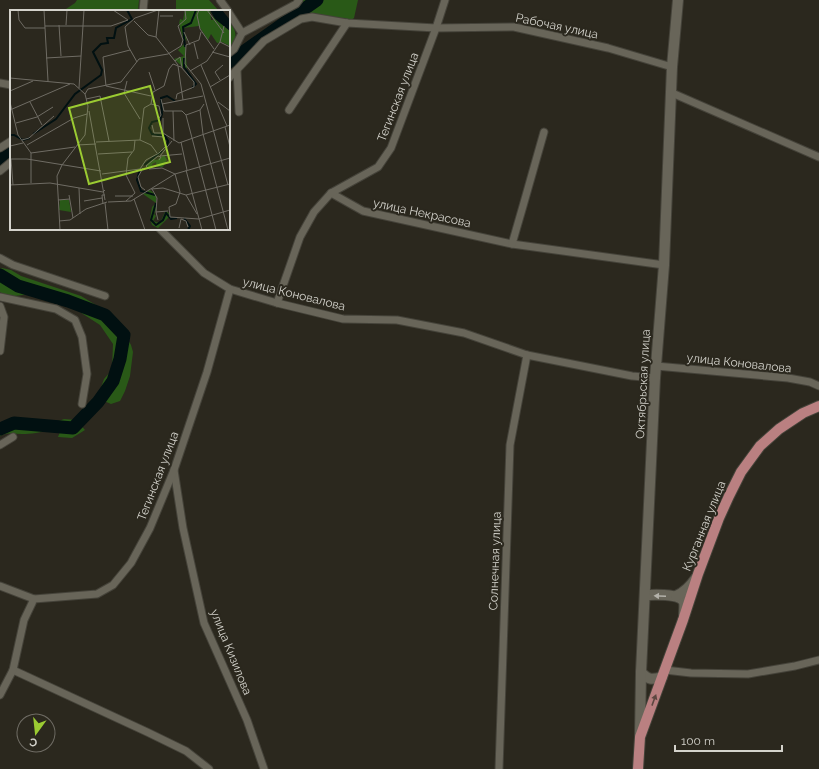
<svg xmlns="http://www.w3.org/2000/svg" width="819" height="769" viewBox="0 0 819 769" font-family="Raleway,sans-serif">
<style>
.green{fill:#295917}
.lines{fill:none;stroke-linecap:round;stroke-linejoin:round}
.river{stroke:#011011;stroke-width:13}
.street-casing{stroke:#45433a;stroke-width:9}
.secondary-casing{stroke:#45433a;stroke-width:12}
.primary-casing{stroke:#45433a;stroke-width:12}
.street{stroke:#686559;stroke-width:7}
.secondary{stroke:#686559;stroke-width:10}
.primary{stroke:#ba8081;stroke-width:10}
.oneway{fill:#b4b2aa}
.oneway2{fill:#5d4741}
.labels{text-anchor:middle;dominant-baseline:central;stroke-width:4;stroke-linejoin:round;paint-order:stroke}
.street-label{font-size:12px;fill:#d4d3cc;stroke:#2b281e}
.inset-river{fill:none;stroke:#011011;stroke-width:2}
.inset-road{fill:none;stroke:#6f6c64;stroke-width:1}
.view{fill:#9bcb32;fill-opacity:0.15;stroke:#9bcb32;stroke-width:2}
.inset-edge{fill:none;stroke:#d4d3cc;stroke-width:2}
</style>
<rect width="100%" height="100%" fill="#2b281e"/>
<g class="green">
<polygon points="77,0 139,0 138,11 63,11 75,3"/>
<polygon points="176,0 209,0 219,11 176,11"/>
<polygon points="299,0 358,0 354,18 347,23 301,19 296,4"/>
<path d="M229,22c10,11 7,17 0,29z"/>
<polygon points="2,268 11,270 21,276 81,296 114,316 117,322 126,331 127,338 131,345 133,352 130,376 125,391 120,401 111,404 104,401 99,393 104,379 112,370 113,344 100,325 83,314 75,308 71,300 53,291 40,290 23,295 15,296 3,294 0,292 0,269"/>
<path d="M64,419l12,1 9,10 -13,8 -14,-1 2,-5 -10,-3c-8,4 -20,5 -28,5 -8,0 -15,-2 -22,2v-12l14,-1 32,3z"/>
</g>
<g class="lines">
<g class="river">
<polyline points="229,62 317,0"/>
<polyline points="0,159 11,151"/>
<polyline points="0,275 18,286 68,301 105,315 124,335 120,359 113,381 98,402 73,428 14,423 0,429"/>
</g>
<defs>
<g id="street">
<polyline points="220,0 228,11"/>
<polyline points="143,11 144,0"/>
<polyline points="229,13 242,33 234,49 229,53"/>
<polyline points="242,33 296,4 299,0"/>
<polyline points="237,70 239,112"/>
<polyline points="229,78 264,41 301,19 312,17 347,23 436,28 514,27 608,48 672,67"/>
<polyline points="0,83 11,85"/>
<polyline points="672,93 819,157"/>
<polyline points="289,110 347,23"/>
<polyline points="0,148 11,141"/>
<polyline points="0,171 11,162"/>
<polyline points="331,193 363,211 512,244 664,265"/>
<polyline points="160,229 204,273 230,289 277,303 343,319 397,320 464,333 527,355 632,376 655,378"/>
<polyline points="512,244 523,206 544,132"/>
<polyline points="0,258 13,265 105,296"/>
<polyline points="0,297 56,309 75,320 82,337 87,374 82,404"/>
<polyline points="277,303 300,237 314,212 331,193 378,167 391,148 436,28 445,0"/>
<polyline points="0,306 4,317 0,351"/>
<polyline points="656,366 788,378 810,382 819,386"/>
<polyline points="0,445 13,437"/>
<polyline points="174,470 183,528 204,623 247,720 264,769"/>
<polyline points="0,586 34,599"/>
<polyline points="13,670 147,732 186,751 209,769"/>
<polyline points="665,670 691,673 748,674 795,666 819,660"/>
<polyline points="0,695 13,670 24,620 34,599 97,594 113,585 131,563 150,528 174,470 207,372 230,289"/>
<polyline points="499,769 510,445 527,355"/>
</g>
<g id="secondary">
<path d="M645,595c10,0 34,-2 39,7 1,4 0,9 0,13"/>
<path d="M676,596c9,-4 14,-9 20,-18"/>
<path d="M641,672c7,8 11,8 21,5"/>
<polyline points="640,735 641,672 655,378 664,265 672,67 678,0"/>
</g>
<polyline id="primary" points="638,769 640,737 683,620 698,574 719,518 729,496 741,472 760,446 779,429 803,413 819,406"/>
</defs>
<use href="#street" class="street-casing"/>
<use href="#secondary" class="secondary-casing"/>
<use href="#primary" class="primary-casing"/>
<use href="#street" class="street"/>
<use href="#secondary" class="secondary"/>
<use href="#primary" class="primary"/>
</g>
<defs><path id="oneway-solid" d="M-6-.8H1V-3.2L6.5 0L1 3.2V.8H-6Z"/></defs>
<use class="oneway" href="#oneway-solid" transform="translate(660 596) rotate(-178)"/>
<use class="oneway2" href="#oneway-solid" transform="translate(654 700) rotate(-70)"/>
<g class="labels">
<g class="street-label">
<text transform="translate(557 26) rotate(12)">Рабочая улица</text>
<text transform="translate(398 97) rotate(-69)">Тегинская улица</text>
<text transform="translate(422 213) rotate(12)">улица Некрасова</text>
<text transform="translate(294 294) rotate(14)">улица Коновалова</text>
<text transform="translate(739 363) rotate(6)">улица Коновалова</text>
<text transform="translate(643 384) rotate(-87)">Октябрьская улица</text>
<text transform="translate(158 476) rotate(-69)">Тегинская улица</text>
<text transform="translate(704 526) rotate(-68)">Курганная улица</text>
<text transform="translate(495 561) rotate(-88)">Солнечная улица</text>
<text transform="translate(231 652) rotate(68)">улица Кизилова</text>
</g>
</g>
<g transform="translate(10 10)">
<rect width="220" height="220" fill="#2b281e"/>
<path d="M175,0h25l1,10h2l-1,-4 18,15v15l-8,-4 -5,1 -6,-9 -3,6 -9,-14 -16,2 4,13 -2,-2 -1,3 -5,-18 1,-5 3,1zM175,33l2,25 -2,1 -11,-10 10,-3 -6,-6zM154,145l3,5 -4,7h-6l-1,-5 -4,2 1,4 -7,-2 6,-7 5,1zM140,180l6,5v15l-2,4 2,2 -3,5 7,2 5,-11h3l2,4 -12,12 -6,-3 -2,-6 2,-12 4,-4 -13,-9zM50,190h9l2,12 -12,-2z" fill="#295917"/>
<path d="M200,0h12l8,10v11l-15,-12z" fill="#011011"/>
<path class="inset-river" d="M175,37l-2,-20 8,-4 5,-13M174,48v9l12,17 -4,4M23,124l23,-15 19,-25 26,-19 1,-5 -9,-18 8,-8 7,-1 -1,-5h7l2,-10 16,-9 -5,-9M0,125h4l9,5 7,-2M157,136l1,-5 -3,-5 -13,-2 -3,-6 3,-6 8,-2 2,-6 -1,-16 6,-2 8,5M134,155l18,-14M130,159l-3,11 4,11 14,4M146,193l-5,17 5,5 7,-5 3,-7 5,6 6,-1M174,208l6,8 -2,4"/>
<path class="inset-road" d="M8,0l1,10 6,8h20M34,0l4,71M103,0l15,10M149,0l-3,27 22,28M189,0l-2,5 3,14 14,20M197,0l17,23M150,6h13M124,11l14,14 8,2M49,15l2,31M56,15l1,-15M35,16h66l17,-6M174,22l6,13M210,32l4,-16M184,33l4,16M176,35l-1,19 16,20 27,101M176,35l13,-5 2,-8M120,40l-27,7 3,29 45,10M202,42l18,5M36,48l35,-2M165,51l5,-4 2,11M127,52l-9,-16 -3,-19 10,-9 23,-8M191,55l26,61M168,56l5,34M180,61l17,-10 13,-19 10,5M139,62l6,18M0,68l64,6 11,10 3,12 -3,29 -23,30 -5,11 3,54M210,70l-5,-8 8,-7M117,71l-3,12 16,26M200,77l20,-12M69,78l5,-78M0,81l23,-10M75,84l3,-5 33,-7 18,-23 29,-5 13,-8 2,-6 -5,-14 8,-7 -1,-9M76,89l14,-3 9,45M151,89l3,12h18l4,4 14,-5 4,-6M0,92l8,33 13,18v30M20,92l12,23M208,92l12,9M141,94l8,2 2,9 -3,5M152,94l41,-8M0,100l60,-26M190,100l3,24 25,96M79,101l16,89M163,101l1,30M176,105l30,115M153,108v15l16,10 51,-18M6,113l21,-6 16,-10M142,115l2,8h9M215,117l5,20M12,130l7,-2 25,-22M130,130l4,-32 7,-4 2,-12 11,-6 5,-17 4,-5 8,3 13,15v5l-17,7 -1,5M162,131l-12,15 22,-2M86,132l44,-2 11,5 6,8M171,132l6,28M17,135l47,-27 13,-4M67,135l19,-1M0,136l13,-3M21,143l44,-6M88,144l34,-2M0,149h17l74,12M1,149l2,26M149,150l2,-3 -3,-1 -12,10 3,3 13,-1 13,6 5,18 -4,12 -7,3 1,10 29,2 31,-9M133,158l-5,9 3,10 4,3M176,160l16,60M92,164l38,-5 6,-9 13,-7 7,-7 -2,-9 -12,-1M0,175l40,-2 53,9 2,-2M69,178l1,26M141,179l12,-1 23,7 44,-11M142,179l5,9 -1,14M59,185l4,23M176,185l11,19M105,186h18M124,189l11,31M48,190l12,-1M74,191l18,-3M116,191l9,-8 -9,-18 2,-17 6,-8 1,-10M98,192l23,-1 44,-27 55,-16M95,193l3,27M93,194l-1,-9h3M148,210l-2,-8 12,-1M49,211l11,-1 16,-11 21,-7M169,218l2,-9 5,2 2,6"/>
<path class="view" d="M140,76l20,76 -81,22 -20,-76z"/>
<rect width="220" height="220" class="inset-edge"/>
</g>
<g transform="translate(36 733) rotate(195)"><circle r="19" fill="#2b281e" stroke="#6f6c64"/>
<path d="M0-3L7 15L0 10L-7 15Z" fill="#9bcb32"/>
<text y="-6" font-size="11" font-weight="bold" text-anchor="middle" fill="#d4d3cc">С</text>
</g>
<path d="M675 745v6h107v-6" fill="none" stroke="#d4d3cc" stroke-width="2"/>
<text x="681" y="745" font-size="12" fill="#d4d3cc" stroke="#2b281e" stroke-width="3" paint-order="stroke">100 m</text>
</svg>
